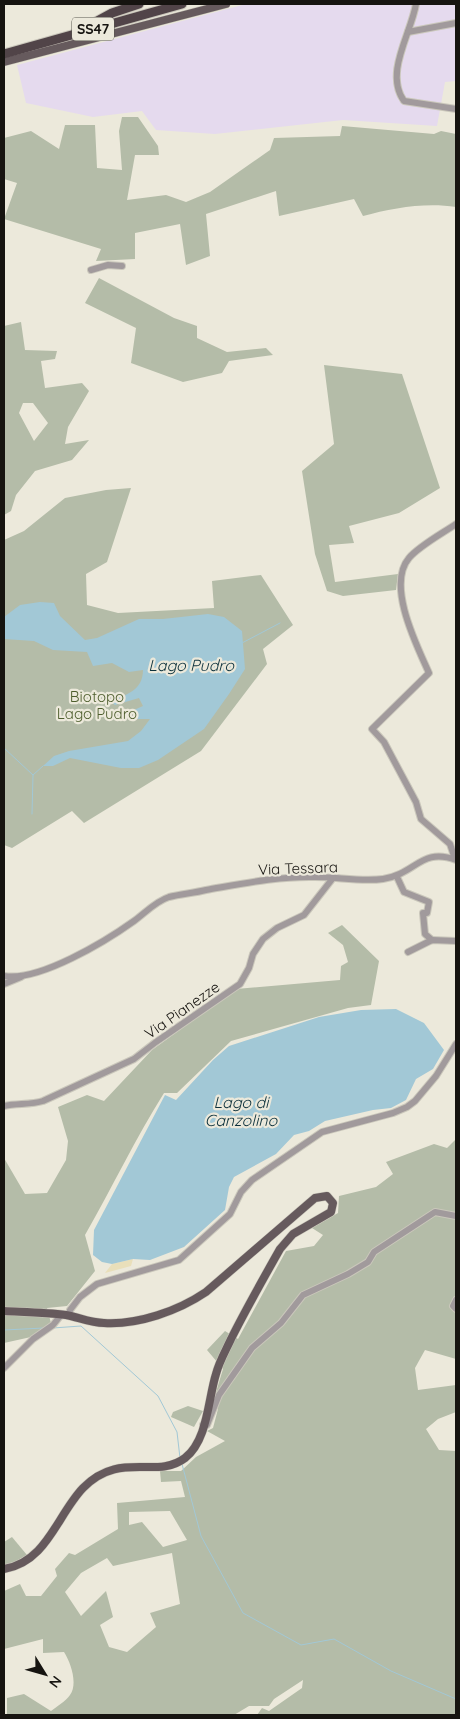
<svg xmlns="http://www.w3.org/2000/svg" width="460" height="1719" viewBox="0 0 460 1719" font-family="Quicksand,sans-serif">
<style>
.industrial{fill:#e5daee}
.green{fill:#b4bca8;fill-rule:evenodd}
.sand{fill:#e9dfba}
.water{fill:#a2c8d6}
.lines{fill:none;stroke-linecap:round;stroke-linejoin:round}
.stream{stroke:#a2c8d6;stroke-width:1}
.minor-casing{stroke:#cac7bb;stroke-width:8}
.major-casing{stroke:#cac7bb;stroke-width:9}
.highway-casing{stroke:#cac7bb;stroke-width:11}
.minor{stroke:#a19a9c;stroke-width:6}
.major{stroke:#665a5d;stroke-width:8}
.highway{stroke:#514448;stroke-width:9}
.labels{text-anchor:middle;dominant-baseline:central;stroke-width:4.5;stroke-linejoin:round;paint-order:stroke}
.shield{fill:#ece9db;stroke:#56544d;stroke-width:1}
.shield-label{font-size:14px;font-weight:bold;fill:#161410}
.park-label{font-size:15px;fill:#4e5e2d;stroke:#ece9db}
.street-label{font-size:15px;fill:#161410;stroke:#ece9db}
.water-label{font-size:16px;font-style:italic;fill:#0c313c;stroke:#ece9db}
</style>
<rect width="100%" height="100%" fill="#ece9db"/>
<polygon class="industrial" points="246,4 456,4 456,81 445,82 437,126 343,120 215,134 156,130 142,111 93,117 26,103 17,65"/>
<g class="green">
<path d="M122,117h16l20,29 1,9h-24l-8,45 39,-5 20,7 24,-10 60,-42 4,-12 66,-2 2,-10 92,8 7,-3 15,3v73c-30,-5 -64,1 -93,9l-9,-17 -75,17 -3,-25 -70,23 4,42 -24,9 -6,-41 -45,9v26l-39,2 5,-12 -97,-30 13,-36 -13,-4v-41l27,-7 28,18 6,-24h30l2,43 25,2 -3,-39z"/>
<polygon points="99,278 174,318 197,326 197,338 227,352 266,348 273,355 229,361 222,373 183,382 131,363 136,328 85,303"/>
<path d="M21,322l4,28 32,1 -2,8 -14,2 4,27 37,-5 7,8 -21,36 -3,17 24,-4 -17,20 -37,11 -19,24 -5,16 -7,4v-189zM23,403h10l15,20 -14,18 -15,-28z"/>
<polygon points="324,365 402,374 440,488 399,513 349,526 354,543 329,545 335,582 398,574 396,590 343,596 327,591 315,554 302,471 334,444"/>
<polygon points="131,488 107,562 86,574 87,605 118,613 214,608 212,581 261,575 293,625 263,649 267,664 201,751 84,823 72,811 12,848 4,845 4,540 24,531 65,498 106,490"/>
<path d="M342,925l37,36 -8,44 -23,3 -117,33 -54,52h-13c-29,46 -52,95 -79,142l10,36 -28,35 -20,2 4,15 -20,14 -27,6v-185l21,36 22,-1 19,-33 2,-19 -10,-34 29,-12 17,6 48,-51 84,-61 104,-9 1,-14 7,-4 -5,-17 -15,-12z"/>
<path d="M456,1139v220l-31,-9 -10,18 3,22 38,-5v27l-18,7 -12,10 13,21 17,1v264h-199l5,-7 7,3 33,-23 1,-8 -29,19 -5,7h-20l-15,9h-227v-17l17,-4 27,17c5,-4 15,-10 19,-16 8,-11 1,-32 -6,-43l-21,1v-14l-39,10v-58l16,-7 6,12h15l16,-20 -2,-7 14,-16 6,2 43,-26 -1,-26 68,-6 -4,-16 -20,1 -1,-11h21l15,-14 29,-16 -18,-10 6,-3 5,-19 -5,-7 10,-33 -16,-19 18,-19 13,8 48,-88 28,-5 9,-11 -11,-7 26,-15 1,-17 37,-9 17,-13 -7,-12 48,-18 13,4zM170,1511l17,29 -24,7 -21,-25 -13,3v-13zM172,1553l8,51 -30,9 6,14 -29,25 -18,-5 -9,-22 13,-8 -7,-26 -25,25 -16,-24 16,-19 26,-15 6,8z"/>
<polygon points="188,1406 203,1411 194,1427 171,1417 173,1412"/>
<polygon points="12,1537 27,1555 11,1564 4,1565 4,1542"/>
</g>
<polygon class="sand" points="133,1259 131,1266 105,1273 112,1264"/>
<g class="water">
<path d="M40,602l14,1 6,13 25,24 12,-2 42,-19h24l45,-5 16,3 18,14 3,38 -16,25 -25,35 -46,31 -19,8h-18l-51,-10 -17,8h-10l11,-10 15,-5 59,-10 13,-10 9,-12h-16v-9l9,-4 -4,-8 -24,7 -5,-4c17,-6 33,-11 33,-31l-14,2 -17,-9 -19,3 -6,-14 -34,-2 -19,-9 -30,-2v-22l16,-12z"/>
<polygon points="396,1009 424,1023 444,1050 433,1069 416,1079 406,1100 391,1108 373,1110 325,1121 309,1131 294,1135 276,1154 234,1177 229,1187 225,1210 184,1247 150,1260 133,1259 112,1264 102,1262 93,1255 94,1230 165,1095 176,1100 213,1060 229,1046 319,1017 361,1010"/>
</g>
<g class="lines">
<g class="stream">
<polyline points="242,643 280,623"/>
<polyline points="4,748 33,775"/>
<polyline points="32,814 33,775 43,766"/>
<polyline points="53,1328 81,1326 158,1396 177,1432 180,1458"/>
<polyline points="4,1330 44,1328"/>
<polyline points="182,1464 201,1536 243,1613 301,1645 334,1639 391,1671 456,1699"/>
</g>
<defs>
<g id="minor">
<path d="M416,4c-5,30 -32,69 -12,97l52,8"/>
<polyline points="408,32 456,23"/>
<polyline points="91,270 108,265 122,266"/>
<path d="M455,859l-5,-15 -29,-25 -5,-17 -32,-60 -12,-13 57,-56c-12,-27 -43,-88 -20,-115 10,-12 34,-25 47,-34"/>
<polyline points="397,877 404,892 429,902 427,913 423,913 425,934 432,940"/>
<polyline points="408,952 432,940 456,941"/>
<path d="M4,976c35,6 102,-35 130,-55 11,-8 22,-20 35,-24 12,-3 25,-4 37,-7 35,-6 73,-14 109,-13 23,0 46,5 68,2 33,-5 38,-32 73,-19"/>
<polyline points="4,984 21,977"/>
<path d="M4,1106c13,-3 26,-1 39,-5l91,-42 22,-17 84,-58 9,-16 4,-14 10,-15 14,-11 27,-13 29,-37"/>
<polyline points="456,1300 453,1306 456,1309"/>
<polyline points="69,1316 70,1310 80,1297 97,1284 179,1260 230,1214 241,1192 252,1180 322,1132 393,1113 407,1107 415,1101 436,1076 456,1044"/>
<polyline points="4,1368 33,1339 53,1325 61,1315"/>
<polyline points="203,1425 207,1425 219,1395 252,1348 281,1323 303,1295 348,1274 368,1262 374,1252 435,1212 456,1216"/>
</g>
<g id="major">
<polyline points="4,62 226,4"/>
<path d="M4,1311c20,1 41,1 62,4 12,2 24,8 38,8 34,2 74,-12 102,-31l109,-94 12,-2 6,7 -2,9 -38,22 -13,15c-17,30 -34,60 -49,90 -5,11 -12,23 -15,35 -8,25 -8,66 -31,84 -29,22 -65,-8 -102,30 -26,27 -36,74 -79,81"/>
</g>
<g id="highway">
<polyline points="90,25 112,13 139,4"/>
<polyline points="4,54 182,4"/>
</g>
</defs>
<use href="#minor" class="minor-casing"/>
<use href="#major" class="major-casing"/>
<use href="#highway" class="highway-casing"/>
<use href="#minor" class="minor"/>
<use href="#major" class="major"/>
<use href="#highway" class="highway"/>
</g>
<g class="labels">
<rect class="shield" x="72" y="17.5" width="42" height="23" rx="4"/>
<g class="shield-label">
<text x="93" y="29">SS47</text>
</g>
<g class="park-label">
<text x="97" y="696">Biotopo<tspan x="97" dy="17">Lago Pudro</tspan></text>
</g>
<g class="street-label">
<text transform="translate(298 868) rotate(-2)">Via Tessara</text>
<text transform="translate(182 1010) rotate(-35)">Via Pianezze</text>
</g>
<g class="water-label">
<text x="191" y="665">Lago Pudro</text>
<text x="241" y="1102">Lago di<tspan x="241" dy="18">Canzolino</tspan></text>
</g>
</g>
<rect width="460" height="1719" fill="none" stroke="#161410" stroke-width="10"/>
<g transform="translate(45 1674) rotate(127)" stroke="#ece9db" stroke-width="4" paint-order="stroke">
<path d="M0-4L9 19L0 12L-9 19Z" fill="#161410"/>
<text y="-8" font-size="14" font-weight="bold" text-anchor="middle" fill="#161410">N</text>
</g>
</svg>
